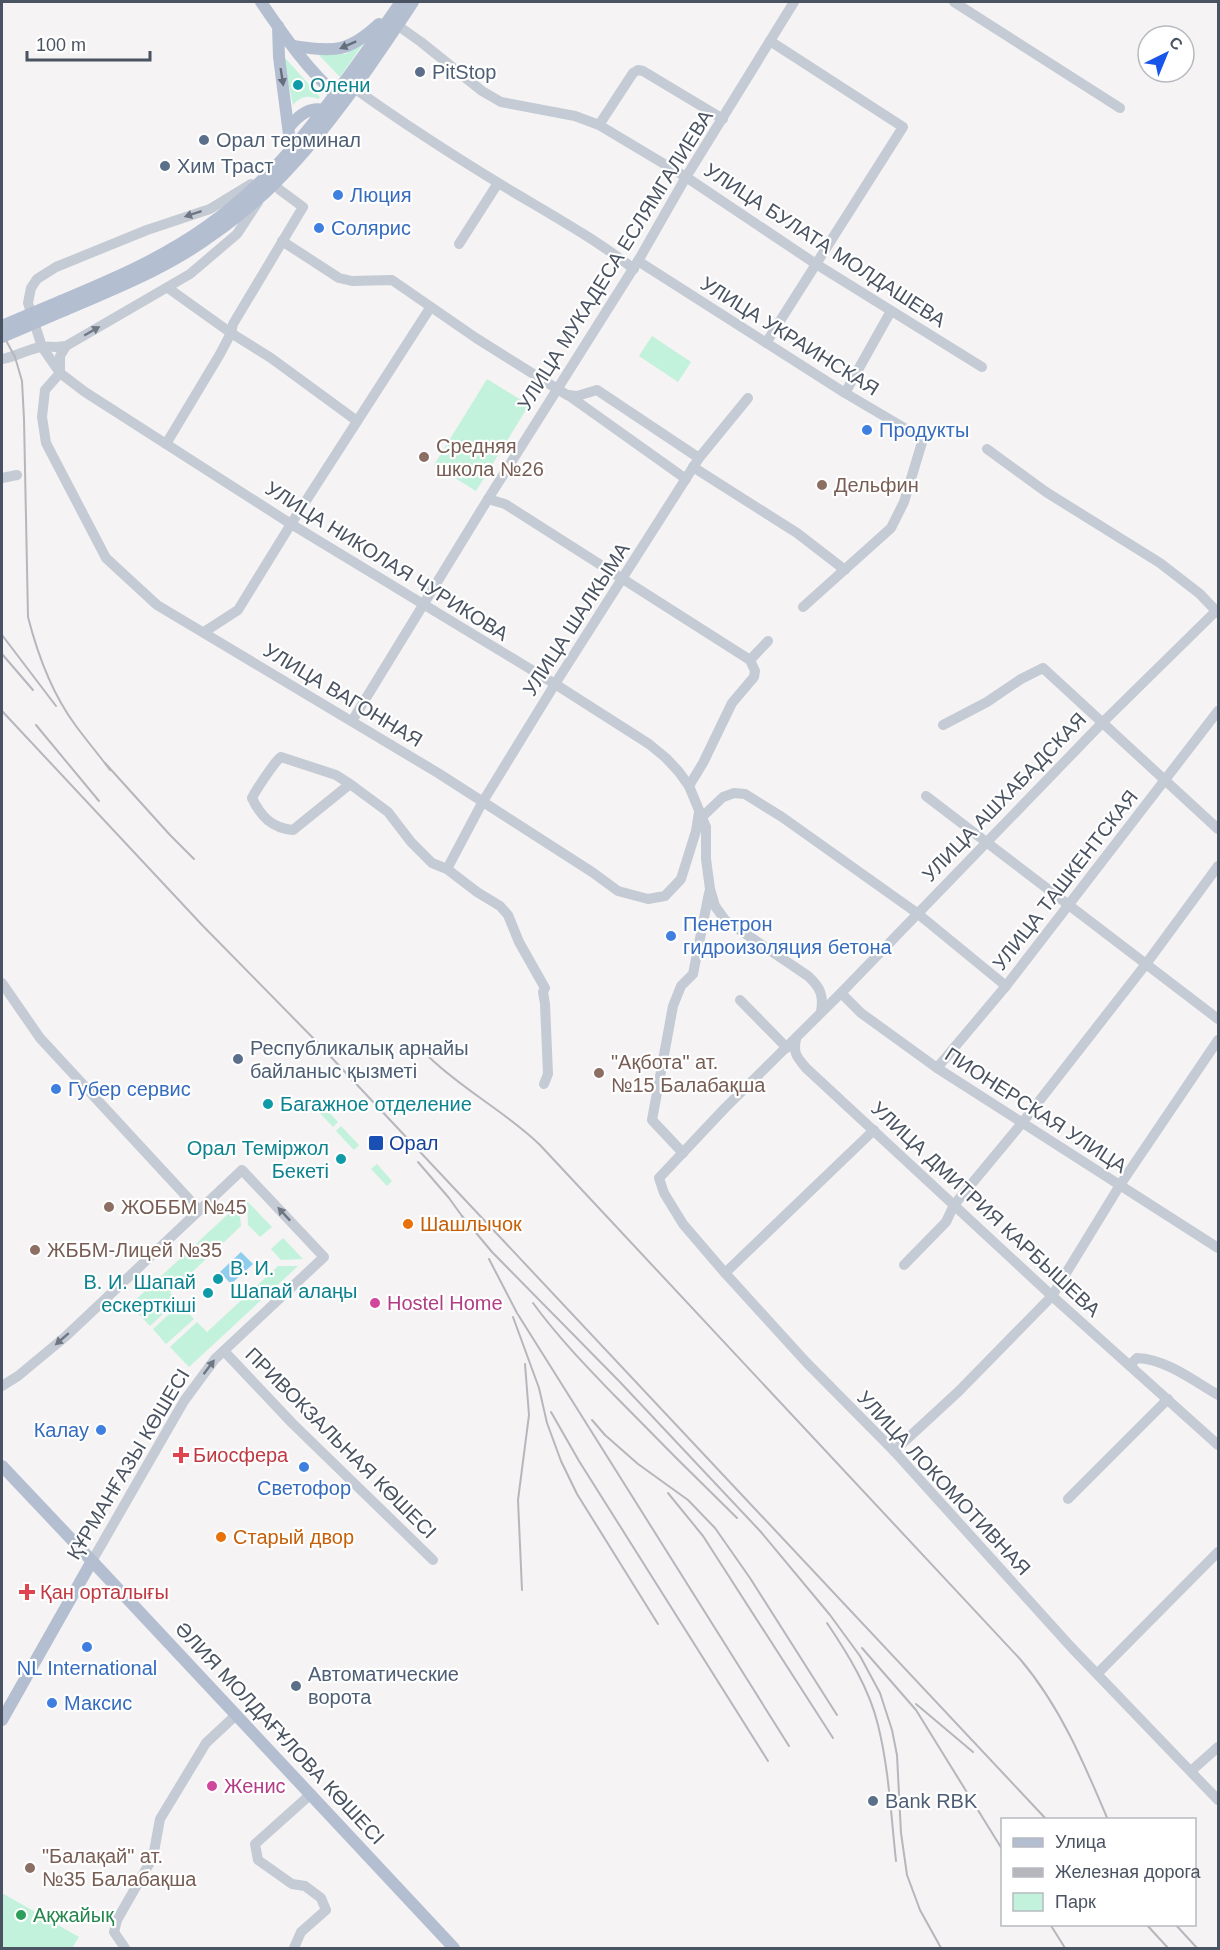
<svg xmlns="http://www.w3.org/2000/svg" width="1220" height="1950" viewBox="0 0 1220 1950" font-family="Arial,sans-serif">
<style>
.green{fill:#c2f2db}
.water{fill:#8fcdef}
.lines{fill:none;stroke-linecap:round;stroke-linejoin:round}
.minor{stroke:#c4cbd4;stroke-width:10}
.major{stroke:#b3bed1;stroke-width:12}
.rail{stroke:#b5b7bd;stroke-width:2}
.major-bridge{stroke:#b3bed1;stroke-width:12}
.oneway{fill:#646e7d}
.oneway2{fill:#6f7784}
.service-dot{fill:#5c6f8a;stroke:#fff;stroke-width:2}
.culture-dot{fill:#0f9aa8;stroke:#fff;stroke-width:2}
.shop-dot{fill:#3f7fe0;stroke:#fff;stroke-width:2}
.education-dot{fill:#8d6e63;stroke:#fff;stroke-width:2}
.transit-dot{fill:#1a4fb4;stroke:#fff;stroke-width:2}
.food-dot{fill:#e8710a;stroke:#fff;stroke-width:2}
.hotel-dot{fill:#d1479c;stroke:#fff;stroke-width:2}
.health-dot{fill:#e0444e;stroke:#fff;stroke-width:2}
.leisure-dot{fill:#2e9e5b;stroke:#fff;stroke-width:2}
.labels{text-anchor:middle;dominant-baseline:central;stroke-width:4.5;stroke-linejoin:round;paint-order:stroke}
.service-label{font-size:20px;fill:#4e5e75;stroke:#fff;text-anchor:start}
.culture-label{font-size:20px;fill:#0d838f;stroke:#fff;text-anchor:start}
.shop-label{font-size:20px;fill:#366cbe;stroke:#fff;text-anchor:start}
.street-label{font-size:20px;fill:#4a5361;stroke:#fff}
.education-label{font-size:20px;fill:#785e54;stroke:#fff;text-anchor:start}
.transit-label{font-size:20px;fill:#164399;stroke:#fff;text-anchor:start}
.food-label{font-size:20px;fill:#c56008;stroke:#fff;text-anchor:start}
.hotel-label{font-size:20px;fill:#b23c85;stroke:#fff;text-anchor:start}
.health-label{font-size:20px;fill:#be3a42;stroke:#fff;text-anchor:start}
.leisure-label{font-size:20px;fill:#27864d;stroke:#fff;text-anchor:start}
</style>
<rect width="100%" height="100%" fill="#f5f3f3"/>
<g class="green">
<polygon points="359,44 363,44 340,77 318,54 346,54"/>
<path d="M283,58l3,1 34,38 -2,2c-10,-4 -17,-3 -25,6z"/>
<polygon points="652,336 691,362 678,382 639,356"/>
<polygon points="487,379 529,405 476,491 434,465"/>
<polygon points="320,1103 338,1122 333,1127 315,1108"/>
<polygon points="341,1126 359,1145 354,1150 336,1131"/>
<polygon points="377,1164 392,1181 387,1186 371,1169"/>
<polygon points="247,1201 272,1227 260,1237 248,1225"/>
<polygon points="239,1204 241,1226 170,1293 177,1301 150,1326 130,1305"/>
<polygon points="283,1238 303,1259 281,1260 271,1249"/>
<polygon points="278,1266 298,1266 189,1367 170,1347 197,1322 207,1332"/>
<polygon points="180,1304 194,1319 166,1344 153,1329"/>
<polygon points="2,1893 79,1937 72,1948 2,1948"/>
</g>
<polygon class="water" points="241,1252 253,1264 231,1284 220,1272"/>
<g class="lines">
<g class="minor">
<polyline points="954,2 1120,108"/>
<polyline points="397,25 421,42 482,91 501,102 575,116 599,125 686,177 816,264 982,367"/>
<path d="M354,88c50,36 103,70 156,102 42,25 85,49 124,79"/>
<polyline points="599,125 633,73 638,70 643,71 723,119"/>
<path d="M251,184l-41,25 -63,21 -91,37 -19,12 -6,9 -3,15 14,44 18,26 25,19 206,132 264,160 94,60 17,14 13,14 10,14 17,41v32l4,30 5,17 10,14 83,56c12,11 16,19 13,36"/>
<polyline points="282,241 339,278 352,281 392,280 476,338 567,395 577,396 597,390 699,458"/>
<polyline points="459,244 498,183"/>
<polyline points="638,261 845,393 923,439 904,502 891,528 803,607"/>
<polyline points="168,288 231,333 271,358 357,421"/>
<polyline points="766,343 903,127 770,41"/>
<path d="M2,359c13,-2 26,-10 39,-12 8,-1 16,1 25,-1"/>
<polyline points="60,372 60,356 66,346 190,274 237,234 258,202"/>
<polyline points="60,373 45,390 42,417 46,443 106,558 157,605 438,773 592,872 618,891 648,899 665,896 681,879 696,831 699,812"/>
<polyline points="845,393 891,311"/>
<polyline points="568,395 686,479"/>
<polyline points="166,444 220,354 231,333 233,324 303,207 280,190 274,184"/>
<polyline points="987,449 1046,492 1160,563 1200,594 1218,613"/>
<polyline points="693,467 797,533 845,570"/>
<polyline points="2,478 17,475"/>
<polyline points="488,499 505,504 750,660"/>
<polyline points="1216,611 1103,722 841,993 725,1108 659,1178 664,1193 683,1224 725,1273 806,1362 894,1451 1071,1647 1218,1800"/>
<polyline points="204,632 238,610 291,524 430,308"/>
<polyline points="352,721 488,499 638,261 686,177 794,2"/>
<polyline points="943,725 987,702 1021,679 1043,668 1218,829"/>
<path d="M350,784l-57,46c-21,-2 -32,-13 -41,-32 4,-8 23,-37 29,-41l55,18 14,9 38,28 23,30 21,21 15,6 30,23 23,14 8,9 11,27 26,46 -2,4 2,12 3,70 -4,10"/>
<polyline points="689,786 703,763 732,703 754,677 755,671 750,660 768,641"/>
<polyline points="926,796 1218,1019"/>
<polyline points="702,817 723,797 734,793 745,794 782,817 917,913 1006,986"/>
<polyline points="447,869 482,803 555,684 699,458 748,398"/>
<polyline points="2,983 40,1038 199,1210"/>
<polyline points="841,993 861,1013 937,1068 1218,1248"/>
<polyline points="740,1000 787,1048"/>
<path d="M796,1039c-3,15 1,18 10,29l246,228 166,149"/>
<polyline points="937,1068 1006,986 1218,711"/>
<polyline points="683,1153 652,1120 673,1006 681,986 693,974 709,893"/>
<polyline points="904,1265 946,1222 954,1205 1022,1123 1146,964 1218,866"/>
<polyline points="725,1273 874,1130"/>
<polyline points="224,1351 292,1423 433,1560"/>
<path d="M1130,1365l7,-7c29,1 57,23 81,37"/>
<polyline points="2,1386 18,1376 65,1337 242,1170 324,1257 215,1359 184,1401 92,1561"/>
<polyline points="894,1451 959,1391 1052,1296 1120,1185 1218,1040"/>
<polyline points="1068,1499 1168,1399"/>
<polyline points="1098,1673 1218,1552"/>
<polyline points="1191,1771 1218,1747"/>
<polyline points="125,1948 114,1932 117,1920 153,1857 160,1819 206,1743 236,1715"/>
<polyline points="294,1948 301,1932 326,1910 321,1898 305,1886 292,1884 258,1860 255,1844 311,1794"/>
</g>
<g class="major">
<path d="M261,2c23,34 48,70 79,96"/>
<polyline points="278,26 279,57 291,150"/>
<path d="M293,46c41,5 54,8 86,-22"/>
<path d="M289,127c10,-12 22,-22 38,-16"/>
<path d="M61,301c50,-21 100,-42 145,-74 83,-58 138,-144 195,-225"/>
<path d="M65,310c51,-22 105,-43 150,-77 17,-12 34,-26 50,-40 58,-55 104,-125 148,-191"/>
<polyline points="2,1466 92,1561 454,1948"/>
<polyline points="2,1720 92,1561"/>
</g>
<g class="rail">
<path d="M2,333l13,24 7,24 2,38 4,198c10,39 24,77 48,109 11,15 23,29 34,44"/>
<polyline points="2,635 56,706"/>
<polyline points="2,654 33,690"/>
<polyline points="2,711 203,926 315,1040 1047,1820"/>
<polyline points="36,725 99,801"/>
<polyline points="105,763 170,835 194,859"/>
<path d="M429,1057c34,33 77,55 111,88l480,514c40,47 64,104 88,161"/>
<polyline points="418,1162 449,1198 467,1223"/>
<polyline points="462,1216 492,1252 619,1381 761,1532 830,1615 860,1656 880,1693 892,1730 897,1755 901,1833 907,1875 920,1910 941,1948"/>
<polyline points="489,1259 517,1313 789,1746"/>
<path d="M533,1303c24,33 53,63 81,92 41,42 82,83 123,123"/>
<polyline points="513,1317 539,1388 547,1423 561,1461 577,1494 658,1624"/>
<polyline points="551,1412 579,1461 768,1761"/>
<polyline points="592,1420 605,1435 638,1464 688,1500 715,1528 750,1578 837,1715"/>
<polyline points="668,1493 703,1536 833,1738"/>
<polyline points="522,1590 518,1500 529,1415 525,1364"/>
<path d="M827,1623c21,31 42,65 51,102 11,44 13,91 18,136"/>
<polyline points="862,1648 916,1710 1002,1849"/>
<polyline points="916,1704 973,1752"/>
<polyline points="1050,1924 1065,1948"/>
<polyline points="1146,1924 1168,1948"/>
<polyline points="1175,1924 1197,1948"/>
</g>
<g class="major-bridge">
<polyline points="2,326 61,301"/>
<polyline points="2,337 65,310"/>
</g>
</g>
<defs><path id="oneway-solid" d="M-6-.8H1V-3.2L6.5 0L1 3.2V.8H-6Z" transform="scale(1.5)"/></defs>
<g class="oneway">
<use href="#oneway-solid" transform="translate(348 45) rotate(156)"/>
<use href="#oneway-solid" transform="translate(282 77) rotate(81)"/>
</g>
<g class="oneway2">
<use href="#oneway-solid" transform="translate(193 214) rotate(162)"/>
<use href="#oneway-solid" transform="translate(92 331) rotate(-30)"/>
<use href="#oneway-solid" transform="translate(284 1214) rotate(-133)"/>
<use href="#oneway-solid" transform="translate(62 1339) rotate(139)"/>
<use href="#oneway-solid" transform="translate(209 1367) rotate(-53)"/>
</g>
<g class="service-dot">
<circle cx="420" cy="72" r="6"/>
<circle cx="204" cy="140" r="6"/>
<circle cx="165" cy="166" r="6"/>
<circle cx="238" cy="1059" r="6"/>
<circle cx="296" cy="1686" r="6"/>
<circle cx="873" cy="1801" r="6"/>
</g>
<g class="culture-dot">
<circle cx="298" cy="85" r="6"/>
<circle cx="268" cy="1104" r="6"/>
<circle cx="341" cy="1159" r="6"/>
<circle cx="218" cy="1279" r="6"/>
<circle cx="208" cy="1293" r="6"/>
</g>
<g class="shop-dot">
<circle cx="338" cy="195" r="6"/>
<circle cx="319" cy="228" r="6"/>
<circle cx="867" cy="430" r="6"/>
<circle cx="671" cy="936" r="6"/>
<circle cx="56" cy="1089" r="6"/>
<circle cx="101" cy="1430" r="6"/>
<circle cx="304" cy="1467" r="6"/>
<circle cx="87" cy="1647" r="6"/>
<circle cx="52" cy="1703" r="6"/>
</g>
<g class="education-dot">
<circle cx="424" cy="457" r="6"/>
<circle cx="822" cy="485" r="6"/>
<circle cx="599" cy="1073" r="6"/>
<circle cx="109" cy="1207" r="6"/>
<circle cx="35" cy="1250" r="6"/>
<circle cx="30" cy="1868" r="6"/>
</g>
<rect class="transit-dot" x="368" y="1135" width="16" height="16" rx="3"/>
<g class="food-dot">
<circle cx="408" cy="1224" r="6"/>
<circle cx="221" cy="1537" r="6"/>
</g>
<g class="hotel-dot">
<circle cx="375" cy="1303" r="6"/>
<circle cx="212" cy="1786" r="6"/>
</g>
<g class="health-dot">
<path d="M178 1446h6v6h6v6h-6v6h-6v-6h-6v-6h6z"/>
<path d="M24 1583h6v6h6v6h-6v6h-6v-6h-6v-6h6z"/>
</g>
<circle class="leisure-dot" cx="21" cy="1915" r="6"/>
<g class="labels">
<g class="service-label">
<text x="432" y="72">PitStop</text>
<text x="216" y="140">Орал терминал</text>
<text x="177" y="166">Хим Траст</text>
<text x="250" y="1048">Республикалық арнайы<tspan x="250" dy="23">байланыс қызметі</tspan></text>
<text x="308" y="1674">Автоматические<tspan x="308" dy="23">ворота</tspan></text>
<text x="885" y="1801">Bank RBK</text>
</g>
<g class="culture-label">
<text x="310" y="85">Олени</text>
<text x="280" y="1104">Багажное отделение</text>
<text x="329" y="1148" text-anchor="end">Орал Теміржол<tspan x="329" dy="23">Бекеті</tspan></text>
<text x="230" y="1268">В. И.<tspan x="230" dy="23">Шапай алаңы</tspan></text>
<text x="196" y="1282" text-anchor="end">В. И. Шапай<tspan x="196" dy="23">ескерткіші</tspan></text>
</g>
<g class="shop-label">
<text x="350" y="195">Люция</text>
<text x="331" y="228">Солярис</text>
<text x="879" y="430">Продукты</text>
<text x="683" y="924">Пенетрон<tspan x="683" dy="23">гидроизоляция бетона</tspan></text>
<text x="68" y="1089">Губер сервис</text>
<text x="89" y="1430" text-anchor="end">Калау</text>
<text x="304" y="1488" text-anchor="middle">Светофор</text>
<text x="87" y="1668" text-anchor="middle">NL International</text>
<text x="64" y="1703">Максис</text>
</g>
<g class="street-label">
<text transform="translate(825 245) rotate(33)">УЛИЦА БУЛАТА МОЛДАШЕВА</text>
<text transform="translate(615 260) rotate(-58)">УЛИЦА МУКАДЕСА ЕСЛЯМГАЛИЕВА</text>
<text transform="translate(790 336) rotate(32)">УЛИЦА УКРАИНСКАЯ</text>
<text transform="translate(387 561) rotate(32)">УЛИЦА НИКОЛАЯ ЧУРИКОВА</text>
<text transform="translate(576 619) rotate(-57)">УЛИЦА ШАЛКЫМА</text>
<text transform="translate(343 695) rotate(31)">УЛИЦА ВАГОННАЯ</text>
<text transform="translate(1004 797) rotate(-46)">УЛИЦА АШХАБАДСКАЯ</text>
<text transform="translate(1065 880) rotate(-52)">УЛИЦА ТАШКЕНТСКАЯ</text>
<text transform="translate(1036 1110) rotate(33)">ПИОНЕРСКАЯ УЛИЦА</text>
<text transform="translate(986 1209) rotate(43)">УЛИЦА ДМИТРИЯ КАРБЫШЕВА</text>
<text transform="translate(341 1443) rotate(45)">ПРИВОКЗАЛЬНАЯ КӨШЕСІ</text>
<text transform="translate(128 1464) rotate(-59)">ҚҰРМАНҒАЗЫ КӨШЕСІ</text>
<text transform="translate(944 1483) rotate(47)">УЛИЦА ЛОКОМОТИВНАЯ</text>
<text transform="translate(280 1733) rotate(47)">ӘЛИЯ МОЛДАҒҰЛОВА КӨШЕСІ</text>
</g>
<g class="education-label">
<text x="436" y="446">Средняя<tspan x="436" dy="23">школа №26</tspan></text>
<text x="834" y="485">Дельфин</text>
<text x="611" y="1062">"Ақбота" ат.<tspan x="611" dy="23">№15 Балабақша</tspan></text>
<text x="121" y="1207">ЖОББМ №45</text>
<text x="47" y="1250">ЖББМ-Лицей №35</text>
<text x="42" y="1856">"Балақай" ат.<tspan x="42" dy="23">№35 Балабақша</tspan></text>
</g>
<g class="transit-label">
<text x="389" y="1143">Орал</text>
</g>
<g class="food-label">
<text x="420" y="1224">Шашлычок</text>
<text x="233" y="1537">Старый двор</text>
</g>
<g class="hotel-label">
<text x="387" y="1303">Hostel Home</text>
<text x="224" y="1786">Женис</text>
</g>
<g class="health-label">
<text x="193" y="1455">Биосфера</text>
<text x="40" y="1592">Қан орталығы</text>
</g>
<g class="leisure-label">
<text x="33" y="1915">Ақжайық</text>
</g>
</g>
<rect width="1220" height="1950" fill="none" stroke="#4a5361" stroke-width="6"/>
<rect x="1001" y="1818" width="195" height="108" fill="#ffffff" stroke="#b7bac0" stroke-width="1.5"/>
<rect x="1013" y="1838" width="30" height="9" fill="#b3bed1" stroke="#b7bac0" stroke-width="1.5"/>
<text x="1055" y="1848" font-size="18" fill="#4a5361">Улица</text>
<rect x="1013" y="1868" width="30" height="9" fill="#b5b7bd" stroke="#b7bac0" stroke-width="1.5"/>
<text x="1055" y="1878" font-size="18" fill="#4a5361">Железная дорога</text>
<rect x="1013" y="1893" width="30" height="18" fill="#c2f2db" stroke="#b7bac0" stroke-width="1.5"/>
<text x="1055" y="1908" font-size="18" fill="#4a5361">Парк</text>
<g transform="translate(1166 54) rotate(43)"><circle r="28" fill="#ffffff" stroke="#b7bac0" stroke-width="1.5"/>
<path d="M0-4.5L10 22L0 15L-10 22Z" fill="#1755eb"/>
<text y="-9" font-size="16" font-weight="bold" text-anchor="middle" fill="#4a5361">С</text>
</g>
<path d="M27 51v9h123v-9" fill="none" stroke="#4a5361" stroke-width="3"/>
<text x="36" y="51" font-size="18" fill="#4a5361" stroke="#ffffff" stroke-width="4.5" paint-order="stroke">100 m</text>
</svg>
